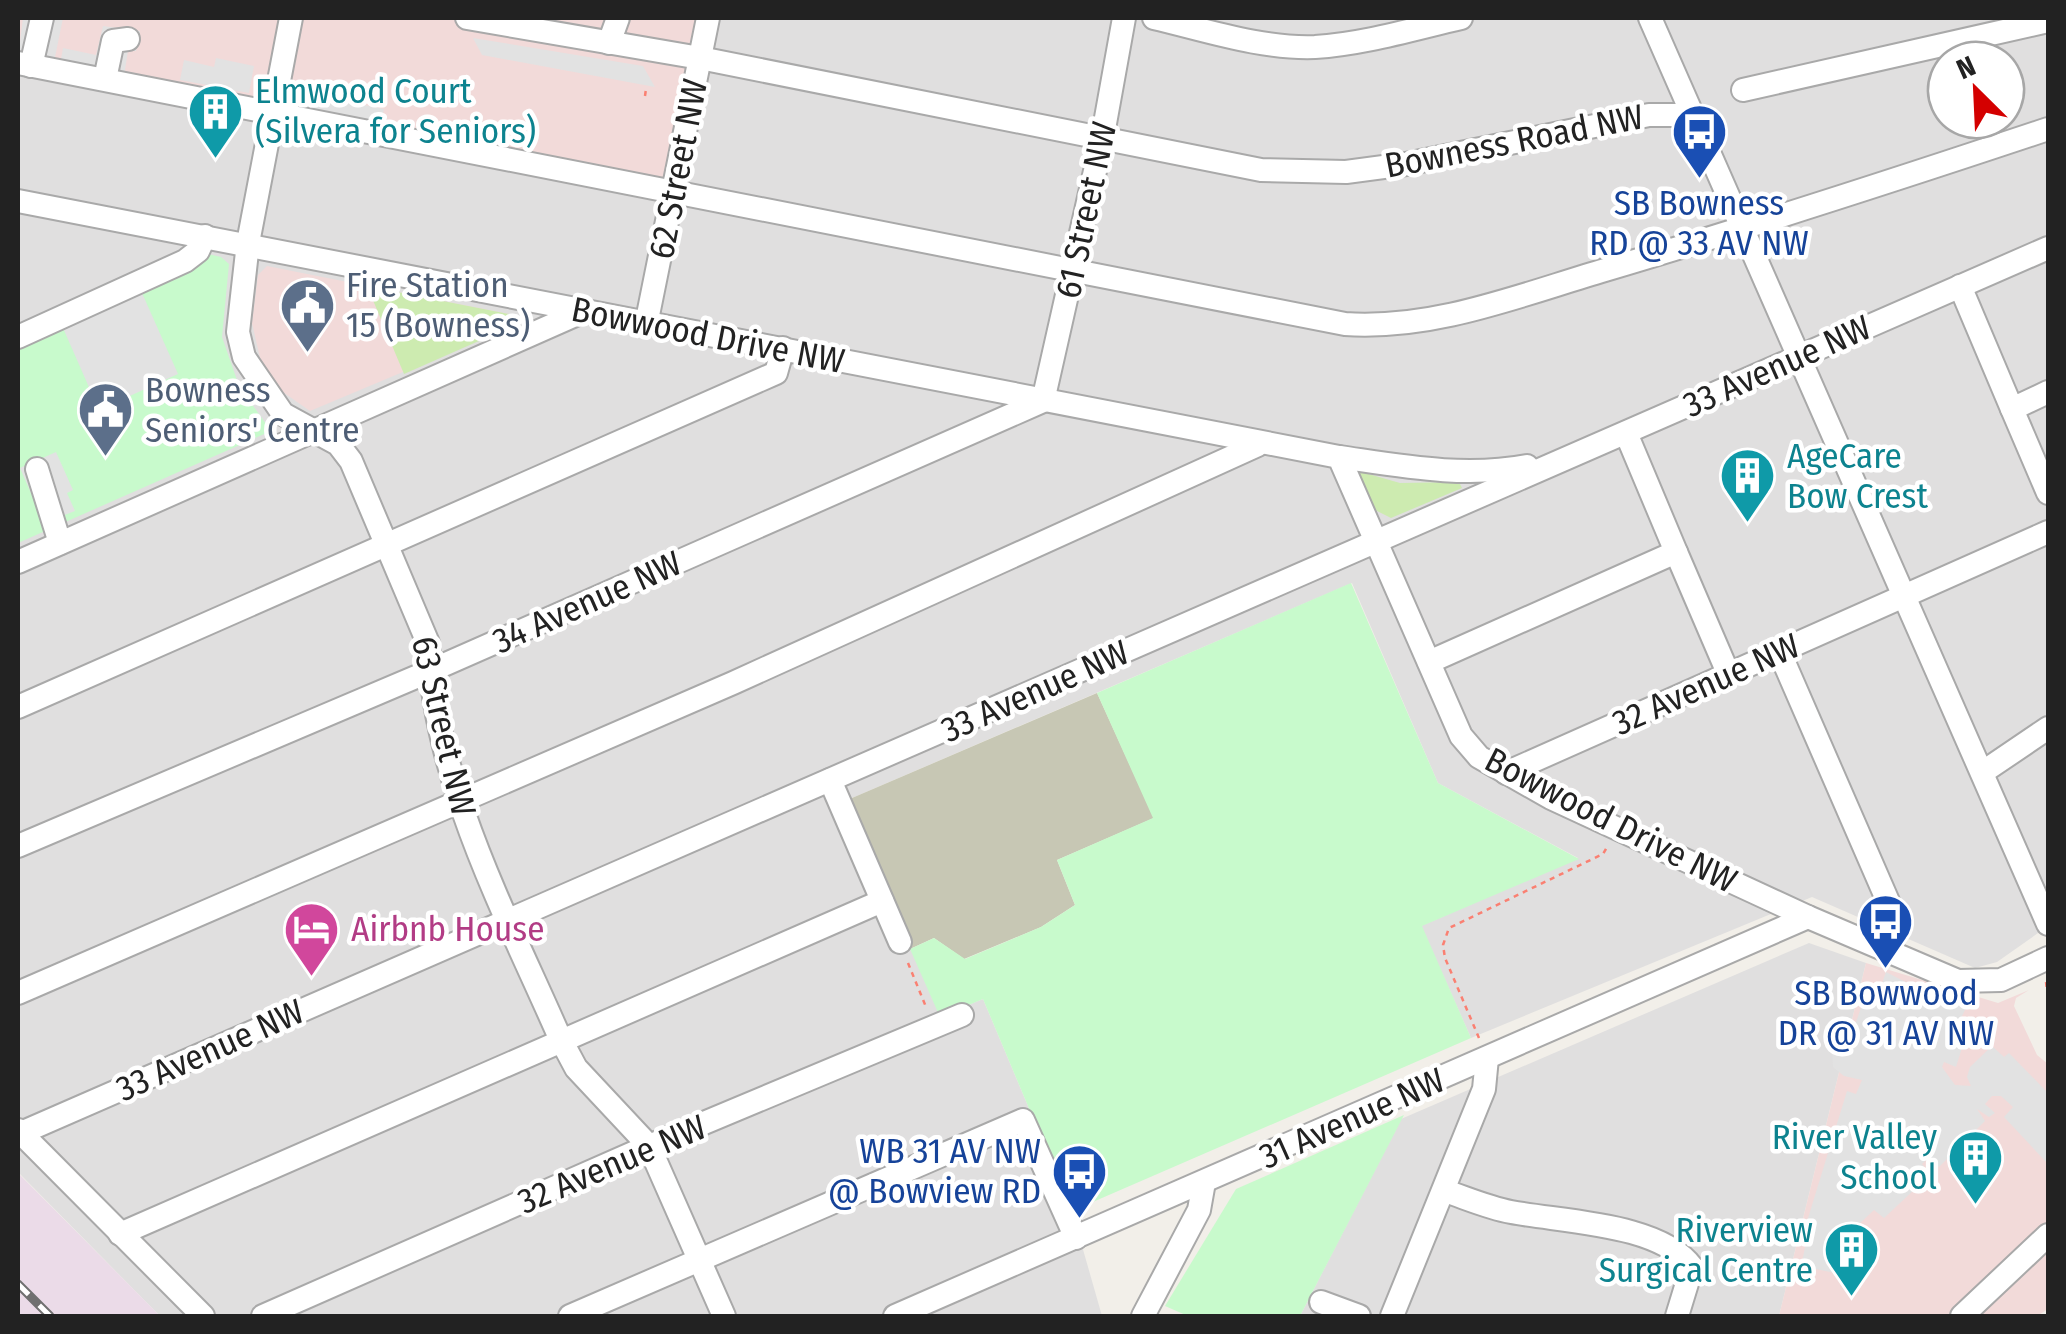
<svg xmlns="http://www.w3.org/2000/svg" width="2066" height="1334" viewBox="0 0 2066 1334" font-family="'Fira Sans Condensed',sans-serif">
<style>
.residential{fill:#e0dfdf;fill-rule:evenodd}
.commercial{fill:#f2dad9}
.industrial{fill:#ebdbe8}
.construction{fill:#c7c7b4}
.grass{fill:#cdebb0}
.park{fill:#c8facc}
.parking{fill:#e2e2e2}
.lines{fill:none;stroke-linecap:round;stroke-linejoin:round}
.minor-casing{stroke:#a9a9a9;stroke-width:26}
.path{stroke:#fa8072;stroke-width:2.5;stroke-dasharray:5 5;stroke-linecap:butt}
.minor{stroke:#fff;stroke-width:22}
.rail-casing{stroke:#707070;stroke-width:9}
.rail{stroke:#fff;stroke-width:5;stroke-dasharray:15;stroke-linecap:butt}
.labels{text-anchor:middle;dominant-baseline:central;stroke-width:9;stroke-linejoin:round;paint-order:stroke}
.culture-label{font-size:35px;fill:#0d838f;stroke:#fff;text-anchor:start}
.street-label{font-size:35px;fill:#222;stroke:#fff}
.transit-label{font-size:35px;fill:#164399;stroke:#fff}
.service-label{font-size:35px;fill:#4e5e75;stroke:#fff;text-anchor:start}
.hotel-label{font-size:35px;fill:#b23c85;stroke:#fff;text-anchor:start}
</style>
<rect width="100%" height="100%" fill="#f2efe9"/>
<g class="residential">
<path d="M18,18h2030v908l-51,36 -22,6 -163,-71 -341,141 -50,-112 157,-68 -140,-75 -86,-200 -507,218 96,215 42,-17 89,212 30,105h-942l-142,-144zM1946,60h60v60h-60z"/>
<polygon points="1809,943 1866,963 1779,1316 1300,1316 1401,1119"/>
</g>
<g class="commercial">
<polygon points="18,18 708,18 674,190 18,63"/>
<polygon points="267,266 519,316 522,322 310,411 280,390 261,362 252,323 258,275"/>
<polygon points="1866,963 1998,1003 2029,990 2016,998 2014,1006 2037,1055 2048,1064 2048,1309 2037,1316 1779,1316"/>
</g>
<polygon class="industrial" points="18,1173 160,1316 18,1316"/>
<polygon class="construction" points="1097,693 1154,818 1057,860 1075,905 1041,927 964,959 934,938 910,949 845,801"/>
<g class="grass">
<polygon points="367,286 519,316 522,322 404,374"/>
<polygon points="1358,471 1400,483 1459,482 1462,488 1391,518 1371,508"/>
</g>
<g class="park">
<polygon points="204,253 221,257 229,264 222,337 239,386 271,431 18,543 18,344"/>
<polygon points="1351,583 1438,783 1579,859 1422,926 1471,1038 1072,1211 983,999 940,1017 910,949 934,938 965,959 1041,927 1075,905 1057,860 1153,818 1097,693"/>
<polygon points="1404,1115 1300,1316 1188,1316 1165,1306 1236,1189"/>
</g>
<g class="parking">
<polygon points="23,18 63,18 54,62 18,57"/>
<polygon points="103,26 140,31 136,51 128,51 124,76 60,64 63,48 96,55"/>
<polygon points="473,38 643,66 655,87 482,55"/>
<polygon points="216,58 254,66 249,93 180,80 184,60 214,67"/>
<polygon points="303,93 384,109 380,126 299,111"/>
<polygon points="142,293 178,374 99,410 63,328"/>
<polygon points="56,452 73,490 67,493 75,511 62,516 37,507 20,468"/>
<polygon points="1886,972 1937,998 1968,1004 1955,1030 1966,1035 1956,1067 1944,1062 1942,1067 1955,1085 1971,1086 1967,1077 1970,1067 1992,1046 2004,1057 2009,1053 2048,1093 2048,1164 2004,1117 2013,1107 2001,1096 1992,1096 1985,1104 1995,1113 1989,1117 1977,1109 1985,1121 1939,1167 1929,1157 1922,1164 1930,1175 1884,1218 1874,1210 1858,1225 1869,1235 1835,1273 1801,1266 1806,1243 1801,1241 1847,1091 1856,1094 1862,1080 1844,1076 1833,1067 1832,1046 1852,1034 1866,993 1878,995"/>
</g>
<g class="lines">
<defs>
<g id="minor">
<path d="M291,18l-43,225 -10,89 6,25 39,57 55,30 13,17 77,182c8,143 76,267 132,395l16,30 73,78 75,170"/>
<polyline points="467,18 700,58 1261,170 1346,172 1406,164 1649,115 1690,115"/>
<path d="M1154,18c52,12 107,31 161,29 49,-3 98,-18 146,-29"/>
<polyline points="1650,18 2048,924"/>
<polyline points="609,43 618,18"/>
<path d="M18,63l1327,261c89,6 175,-29 260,-54 148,-44 296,-92 443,-141"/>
<polyline points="31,66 42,18"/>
<polyline points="105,79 113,41 128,39"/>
<polyline points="1743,90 2048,21"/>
<polyline points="18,201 1339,457 1461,736 1479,757 1551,798 1808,917 1958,981 2001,980 2048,958"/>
<polyline points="1960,286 2012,409 2048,392"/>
<polyline points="647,320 708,18"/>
<polyline points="18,337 185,261 198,251 205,236"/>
<polyline points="2012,409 2048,493"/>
<path d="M1339,457c63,9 125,21 188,9"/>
<polyline points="37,469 60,543"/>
<polyline points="1676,552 1728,673"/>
<polyline points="18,562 582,312"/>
<polyline points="1779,651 1890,906 1876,945"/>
<polyline points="1429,662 1676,552 1626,433"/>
<polyline points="18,707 776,373 783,348"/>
<polyline points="1983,772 2048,728"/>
<polyline points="1506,773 2048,532"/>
<polyline points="830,780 900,942"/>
<polyline points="18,846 430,671 1043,401 1102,140 1124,18"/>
<polyline points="18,993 733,683 1258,445"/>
<polyline points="18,1130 203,1316"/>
<polyline points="21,1133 2048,248"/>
<path d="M1445,1191c21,7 44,17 66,21 51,10 149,11 181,55l-15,49"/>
<polyline points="120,1234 882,901"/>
<polyline points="1321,1302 1359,1316"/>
<polyline points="263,1316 649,1146 962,1015"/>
<polyline points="570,1316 1023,1120 1076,1238"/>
<polyline points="895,1316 1808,917"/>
<polyline points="1143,1316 1199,1210 1204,1182"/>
<polyline points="1392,1316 1484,1089 1487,1058"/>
<polyline points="1962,1316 2048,1235"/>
</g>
</defs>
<use href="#minor" class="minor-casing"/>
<g class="path">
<polyline points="645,96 646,89"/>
<polyline points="908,963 926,1007"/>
<polyline points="2046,982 2048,999"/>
<polyline points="1479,1038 1445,958 1443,945 1449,928 1603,854 1607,847"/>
</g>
<use href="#minor" class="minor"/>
<defs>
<polyline id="rail" points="18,1284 50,1316"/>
</defs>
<use href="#rail" class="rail-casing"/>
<use href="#rail" class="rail"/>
</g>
<defs>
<symbol id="building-pin" viewBox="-11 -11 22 30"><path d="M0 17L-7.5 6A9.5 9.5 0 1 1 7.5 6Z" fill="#0f9aa8" stroke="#fff"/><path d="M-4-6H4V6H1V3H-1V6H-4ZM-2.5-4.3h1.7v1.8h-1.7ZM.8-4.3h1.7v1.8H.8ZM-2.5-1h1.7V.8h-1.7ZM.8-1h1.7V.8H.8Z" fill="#fff"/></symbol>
<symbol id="bus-pin" viewBox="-11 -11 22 30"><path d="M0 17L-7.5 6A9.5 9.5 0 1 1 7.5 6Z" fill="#1a4fb4" stroke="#fff"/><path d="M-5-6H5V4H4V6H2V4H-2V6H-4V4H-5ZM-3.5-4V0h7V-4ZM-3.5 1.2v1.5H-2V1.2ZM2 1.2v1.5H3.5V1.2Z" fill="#fff"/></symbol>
<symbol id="civic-pin" viewBox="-11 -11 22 30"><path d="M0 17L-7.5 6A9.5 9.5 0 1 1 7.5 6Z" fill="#5c6f8a" stroke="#fff"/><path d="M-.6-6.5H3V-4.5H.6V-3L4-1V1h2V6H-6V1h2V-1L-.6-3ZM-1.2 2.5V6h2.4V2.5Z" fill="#fff"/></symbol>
<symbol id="hotel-pin" viewBox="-11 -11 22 30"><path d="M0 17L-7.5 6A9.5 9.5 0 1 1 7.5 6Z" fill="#d1479c" stroke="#fff"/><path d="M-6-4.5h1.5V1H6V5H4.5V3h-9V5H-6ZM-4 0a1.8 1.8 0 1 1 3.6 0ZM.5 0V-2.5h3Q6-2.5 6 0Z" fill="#fff"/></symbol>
</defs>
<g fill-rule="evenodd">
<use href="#building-pin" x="184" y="80" width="63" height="86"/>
<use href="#bus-pin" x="1668" y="100" width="63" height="86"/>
<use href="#civic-pin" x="276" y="274" width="63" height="86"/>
<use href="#civic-pin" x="74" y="378" width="63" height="86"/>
<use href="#building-pin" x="1716" y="444" width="63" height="86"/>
<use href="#bus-pin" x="1854" y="890" width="63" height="86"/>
<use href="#hotel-pin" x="280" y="898" width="63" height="86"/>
<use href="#building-pin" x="1944" y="1126" width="63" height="86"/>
<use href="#bus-pin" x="1048" y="1140" width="63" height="86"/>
<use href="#building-pin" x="1820" y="1218" width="63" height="86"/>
</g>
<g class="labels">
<g class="culture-label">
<text x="255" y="91">Elmwood Court<tspan x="255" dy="40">(Silvera for Seniors)</tspan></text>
<text x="1787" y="456">AgeCare<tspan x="1787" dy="40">Bow Crest</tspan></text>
<text x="1937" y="1137" text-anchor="end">River Valley<tspan x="1937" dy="40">School</tspan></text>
<text x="1813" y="1230" text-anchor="end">Riverview<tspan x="1813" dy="40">Surgical Centre</tspan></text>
</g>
<g class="street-label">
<text transform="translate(1514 141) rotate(-11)">Bowness Road NW</text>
<text transform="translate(678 169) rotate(-79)">62 Street NW</text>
<text transform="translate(1086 210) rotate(-78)">61 Street NW</text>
<text transform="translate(708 335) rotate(11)">Bowwood Drive NW</text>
<text transform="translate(1777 366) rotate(-24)">33 Avenue NW</text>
<text transform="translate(587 602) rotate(-24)">34 Avenue NW</text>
<text transform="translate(1706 684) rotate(-24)">32 Avenue NW</text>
<text transform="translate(1035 691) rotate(-24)">33 Avenue NW</text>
<text transform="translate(444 726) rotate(77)">63 Street NW</text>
<text transform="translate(1611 820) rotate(27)">Bowwood Drive NW</text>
<text transform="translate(210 1050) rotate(-24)">33 Avenue NW</text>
<text transform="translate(1352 1118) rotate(-24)">31 Avenue NW</text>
<text transform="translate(612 1164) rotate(-23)">32 Avenue NW</text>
</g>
<g class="transit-label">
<text x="1699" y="203">SB Bowness<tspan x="1699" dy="40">RD @ 33 AV NW</tspan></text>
<text x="1886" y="993">SB Bowwood<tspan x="1886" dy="40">DR @ 31 AV NW</tspan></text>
<text x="1041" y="1151" text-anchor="end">WB 31 AV NW<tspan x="1041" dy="40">@ Bowview RD</tspan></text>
</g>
<g class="service-label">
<text x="346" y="285">Fire Station<tspan x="346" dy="40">15 (Bowness)</tspan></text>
<text x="145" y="390">Bowness<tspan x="145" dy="40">Seniors' Centre</tspan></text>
</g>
<g class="hotel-label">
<text x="351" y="929">Airbnb House</text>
</g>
</g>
<rect width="2066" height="1334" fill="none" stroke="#222222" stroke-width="40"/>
<g transform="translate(1976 90) rotate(336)"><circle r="48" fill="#ffffff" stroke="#a7a7a7" stroke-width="2.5"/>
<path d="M0-8L18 38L0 25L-18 38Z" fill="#d40000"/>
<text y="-15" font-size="28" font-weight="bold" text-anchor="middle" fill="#222222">N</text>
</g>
</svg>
